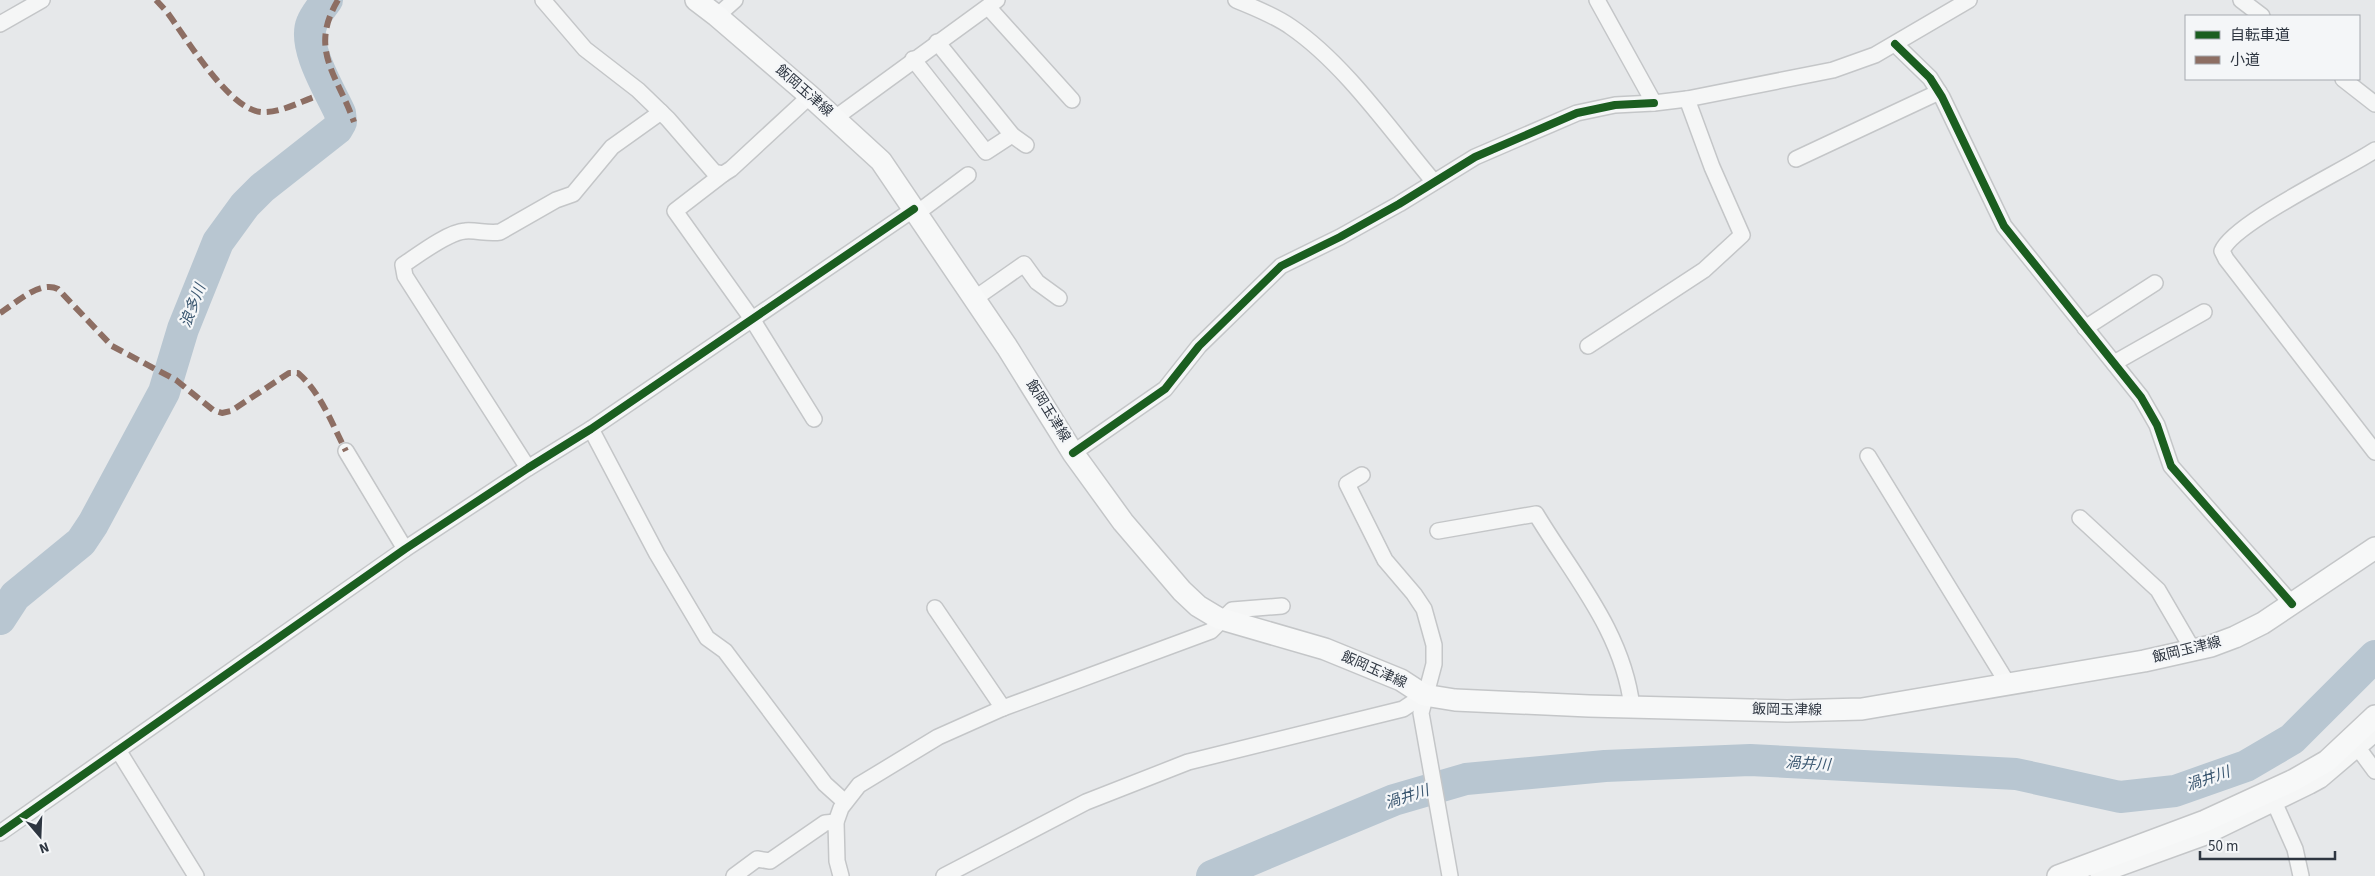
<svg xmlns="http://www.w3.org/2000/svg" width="2375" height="876" viewBox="0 0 2375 876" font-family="'Source Sans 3','Noto Sans JP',sans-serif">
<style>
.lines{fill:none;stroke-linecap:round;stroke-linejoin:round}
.river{stroke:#b8c6d1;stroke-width:32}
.street-casing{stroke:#c4c6c8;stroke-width:18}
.secondary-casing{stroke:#c4c6c8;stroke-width:24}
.street{stroke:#f5f6f6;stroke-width:15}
.secondary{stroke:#f7f8f8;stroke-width:21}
.quiet{stroke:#8d6e63;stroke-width:6;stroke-dasharray:12 6;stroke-linecap:butt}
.cycleway-casing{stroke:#f4f6f8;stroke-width:11}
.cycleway{stroke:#1b5e20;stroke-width:8}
.labels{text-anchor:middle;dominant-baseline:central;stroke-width:4.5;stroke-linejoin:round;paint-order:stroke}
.street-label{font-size:14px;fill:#2e3641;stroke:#f4f6f8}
.water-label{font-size:15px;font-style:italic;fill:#3c5871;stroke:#f4f6f8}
</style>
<rect width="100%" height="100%" fill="#e6e8ea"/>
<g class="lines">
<g class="river">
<path d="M0,619l15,-23 66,-54 12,-18 71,-132 19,-63 35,-87 27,-37 17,-17 75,-59 4,-7 -1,-9c-10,-22 -38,-67 -28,-90 3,-8 10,-16 15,-23"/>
<polyline points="1212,876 1394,800 1466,779 1605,766 1750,760 2016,774 2120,797 2175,791 2246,766 2292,739 2375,656"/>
</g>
<defs>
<g id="street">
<polyline points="543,0 585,49 638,90 668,119 714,172 723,174 731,169 810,96"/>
<path d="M1236,0c19,8 38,15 55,27 54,37 100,104 143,155"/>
<polyline points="1597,0 1654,103 1687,99 1833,70 1875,55 1969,0"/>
<polyline points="2241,0 2262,16"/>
<polyline points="989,8 1072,100"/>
<polyline points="717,16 735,0"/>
<polyline points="0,24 42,0"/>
<polyline points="937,42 1012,135 1026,145"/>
<polyline points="1895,44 1930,78 1942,97 2004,226 2141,397 2157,425 2171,466 2292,604"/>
<polyline points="913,59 986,152 1012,135"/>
<polyline points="2343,79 2375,104"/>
<polyline points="835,118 997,0"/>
<path d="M2375,150c-30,20 -142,73 -153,101l4,8 149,193"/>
<polyline points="1796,159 1939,92"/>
<polyline points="723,174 675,211 752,319 814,419"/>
<polyline points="917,213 968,175"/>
<polyline points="974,299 1024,264 1037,282 1059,298"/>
<polyline points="2085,328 2155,283"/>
<polyline points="1588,346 1704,270 1742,235 1712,167 1687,99"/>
<polyline points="2114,363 2204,312"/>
<polyline points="591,429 657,554 707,638 725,651 825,784 845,802"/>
<polyline points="346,451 405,549"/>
<polyline points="1073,453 1165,389 1199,346 1281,266 1340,237 1399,204 1475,157 1577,113 1615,105 1654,103"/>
<polyline points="1868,456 2008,684"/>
<path d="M528,468l-123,-192 -2,-11c15,-10 45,-33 62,-34 12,-1 23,3 35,1l56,-32 17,-6 39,-47 49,-35"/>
<polyline points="1362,475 1347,484 1385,560 1414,594 1424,609 1434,645 1434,664 1421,713 1450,876"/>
<polyline points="2080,518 2158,590 2193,650"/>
<path d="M1438,531l98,-17c38,63 87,118 96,193"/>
<polyline points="935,608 1003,708"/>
<polyline points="2358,748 2375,771"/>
<polyline points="118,750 196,876"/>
<polyline points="2275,804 2295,849 2301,876"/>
<polyline points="0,833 405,549 528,468 591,429 914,209"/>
<polyline points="734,876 757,859 770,861 825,823 836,822"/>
<polyline points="841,876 837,861 836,822 841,808 859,785 938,737 1003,708 1211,631 1232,610 1282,606"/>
<polyline points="944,876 1086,802 1188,762 1403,709 1424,695"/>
<polyline points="2098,876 2203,838 2310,786 2321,780 2375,734"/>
</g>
<g id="secondary">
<polyline points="696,0 717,16 810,96 881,161 1007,347 1073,453 1123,522 1182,591 1198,606 1218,618 1325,649 1401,680 1424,695 1455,700 1589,706 1787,711 1862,709 2144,661 2211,646 2235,637 2263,623 2375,548"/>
<polyline points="2058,876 2205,821 2294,780 2327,761 2375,716"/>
</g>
</defs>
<use href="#street" class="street-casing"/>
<use href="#secondary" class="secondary-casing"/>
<use href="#street" class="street"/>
<use href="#secondary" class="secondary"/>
<g class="quiet">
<path d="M156,0l11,12c19,26 63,99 95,100 17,1 36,-9 52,-15"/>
<path d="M338,0c-30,50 0,76 16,122"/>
<path d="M0,313c16,-10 40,-33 58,-24l54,57 64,34 37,30 9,3 9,-2 58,-38h9c23,20 34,51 48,78"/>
</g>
<defs>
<g id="cycleway">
<polyline points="1895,44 1930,78 1942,97 2004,226 2141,397 2157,425 2171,466 2292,604"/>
<polyline points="1073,453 1165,389 1199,346 1281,266 1340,237 1399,204 1475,157 1577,113 1615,105 1654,103"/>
<polyline points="0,833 405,549 528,468 591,429 914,209"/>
</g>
</defs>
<use href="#cycleway" class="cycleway-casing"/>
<use href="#cycleway" class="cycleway"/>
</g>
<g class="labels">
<g class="street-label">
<text transform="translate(804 91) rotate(41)">飯岡玉津線</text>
<text transform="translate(1048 411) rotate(58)">飯岡玉津線</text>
<text transform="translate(2187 650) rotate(-14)">飯岡玉津線</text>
<text transform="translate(1374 670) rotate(24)">飯岡玉津線</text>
<text transform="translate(1787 710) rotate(1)">飯岡玉津線</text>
</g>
<g class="water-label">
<text transform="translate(193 306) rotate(-69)">浪多川</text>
<text transform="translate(1808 764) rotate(3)">渦井川</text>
<text transform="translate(2208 779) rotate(-19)">渦井川</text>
<text transform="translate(1407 797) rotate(-18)">渦井川</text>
</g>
</g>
<rect x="2185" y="15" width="175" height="65" fill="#f4f6f8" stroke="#a5a9af"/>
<rect x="2195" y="31" width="25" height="8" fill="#1b5e20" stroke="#a5a9af"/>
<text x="2230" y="40" font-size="15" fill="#2e3641">自転車道</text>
<rect x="2195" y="56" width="25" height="8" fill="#8d6e63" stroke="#a5a9af"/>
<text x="2230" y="65" font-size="15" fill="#2e3641">小道</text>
<g transform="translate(40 836) rotate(161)" stroke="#f4f6f8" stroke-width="4" paint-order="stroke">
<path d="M0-4L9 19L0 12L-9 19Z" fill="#2e3641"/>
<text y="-8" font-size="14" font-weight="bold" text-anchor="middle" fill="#2e3641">N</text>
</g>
<path d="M2200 851v8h135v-8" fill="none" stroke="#2e3641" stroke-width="2.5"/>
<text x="2208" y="851" font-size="15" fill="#2e3641" stroke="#f4f6f8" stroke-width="4" paint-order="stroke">50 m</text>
</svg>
